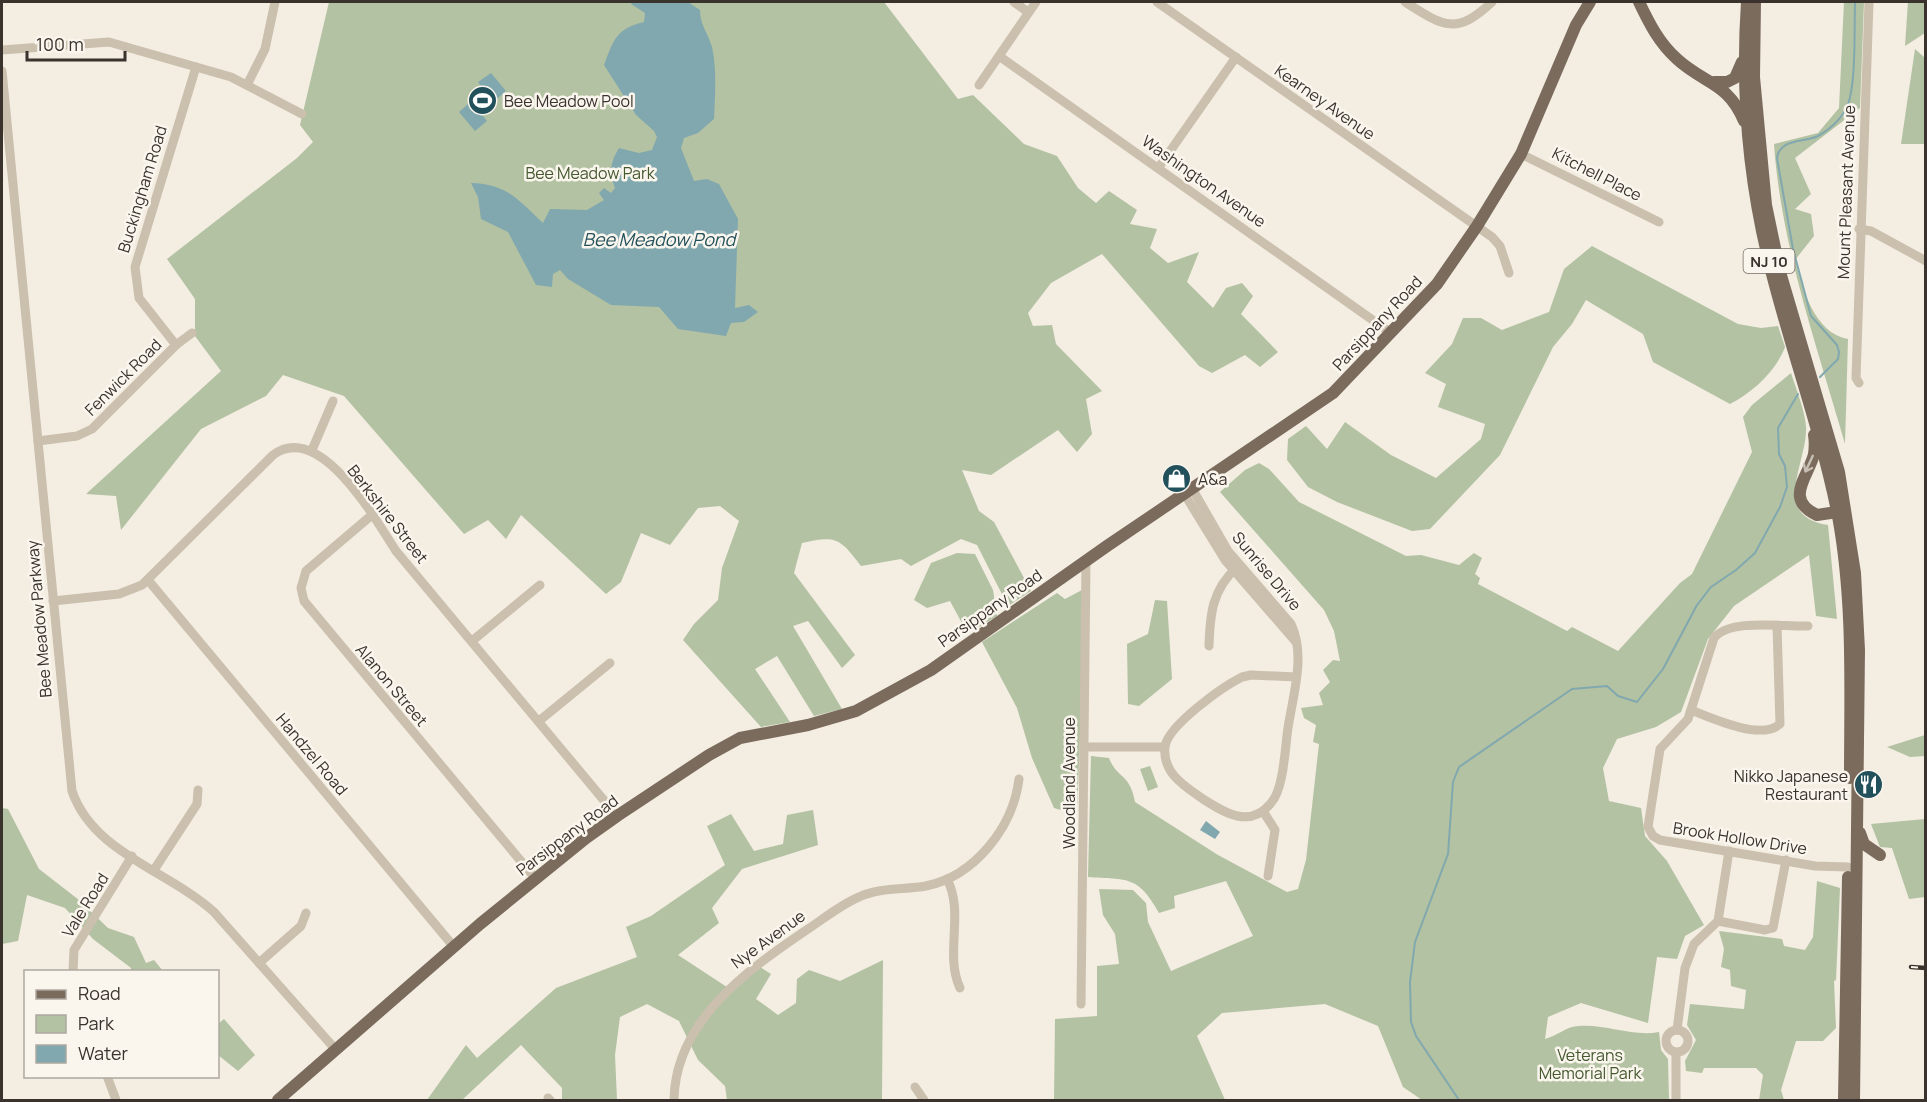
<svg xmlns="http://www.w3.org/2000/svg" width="1927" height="1102" viewBox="0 0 1927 1102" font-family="Manrope,sans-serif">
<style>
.green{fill:#b3c2a2}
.water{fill:#81a8af}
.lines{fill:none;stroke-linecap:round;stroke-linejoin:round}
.stream{stroke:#81a8af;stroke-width:2}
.minor{stroke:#cbbfad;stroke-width:9}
.major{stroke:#7b6b5d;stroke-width:12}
.rail-casing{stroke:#3a322c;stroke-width:4.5}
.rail{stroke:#faf6ee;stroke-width:2;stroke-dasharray:7;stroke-linecap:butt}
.oneway{stroke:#c7beb4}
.labels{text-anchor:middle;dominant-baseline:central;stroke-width:5;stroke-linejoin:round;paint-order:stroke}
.shield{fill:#faf6ee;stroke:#746d66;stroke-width:1.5}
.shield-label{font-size:15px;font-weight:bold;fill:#3a322c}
.poi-label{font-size:16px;fill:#3a322c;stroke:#faf6ee;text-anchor:start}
.street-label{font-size:16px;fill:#3a322c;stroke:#faf6ee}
.park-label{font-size:16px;fill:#455830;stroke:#faf6ee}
.water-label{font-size:18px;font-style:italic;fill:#22505b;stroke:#faf6ee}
</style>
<rect width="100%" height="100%" fill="#f3ede2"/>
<g class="green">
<path d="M329,2h555l74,97 15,-4 51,49 33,12 21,32 18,15 13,-12 28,19 -7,14 27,5 -7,19 18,15 31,-11 -12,30 26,26 13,-20 16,-5 11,13 -12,18 37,38 -18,15 -15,-12 -33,18 -13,-7 -97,-112 -51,29 -23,30 5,13 19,-1 4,19 46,47 -16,8 6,35 -15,18 -19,-22 -67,45 -29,-5 17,41 15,11 37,69 -23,15 -31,-61 -16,-6 -50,27 -10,-7 -40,7c-21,-28 -25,-31 -59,-23l-8,30 61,82 -13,13 -34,-47 -15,5 49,83 -28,7 -37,-60 -22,13 35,53 -29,5 -78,-87 11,-16 24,-24 4,-32 17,-47 -19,-15 -22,2 -28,37 -29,-12 -20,49 -15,12 -85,-79 -15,24 -18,-19 -24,14 -120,-138 -61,-21 -17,21 -65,33 -80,101 -5,-34 -30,-2 135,-123 -26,-35v-37l-28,-40 130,-101 16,-16 -13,-17z"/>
<path d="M1844,2h20l-4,106 -65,50 16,36 -16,15 16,5 3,22 -19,24c8,29 19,73 53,79l-3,105c-28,-98 -64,-198 -71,-300l44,-11 21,-25z"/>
<polygon points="1908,2 1925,2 1925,33 1905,46"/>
<polygon points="1915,49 1925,58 1925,144 1901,144"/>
<path d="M1592,246l146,78 23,4 17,-2 7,21c-9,24 -32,45 -55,57l-77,-42 -10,-28 -57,-34 -14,24 -19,23 -53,108 -70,74 -18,2 -75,-29 -29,-15 -21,-27 1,-21 18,-13 21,23 18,-27 46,33 45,23 45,-39 4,-15 -47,-17 8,-23 -21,-11 27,-29 11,-26h18l21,12 47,-18 15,-43z"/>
<path d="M1791,373c5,16 14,37 15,54 2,34 -37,89 22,98l9,94 -21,-3 -7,-61 -75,51 -26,33 -27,73 -25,15 -39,12 -14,29 6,33 32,7 4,28 22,25 37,64 -19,11 -8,23 -20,-2 -9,66 -67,-20 -33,14 -3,22c12,-3 22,-13 34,-13 27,-2 54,11 80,6l2,18 7,9 1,41h-247l-19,-13 -25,-61 -53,-22 -103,9 -25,23 28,64h-171l1,-81 42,-3v-50l22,-2 -4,-30 -12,-19 -4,-26 34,1 13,13 2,19 23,49 82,-35 -27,-55 -52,15 1,12 -16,5c-21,-38 -31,-33 -71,-36l3,-121 18,2c8,21 21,15 26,44l83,53 69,37 11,-3 8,-29 13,-116 -6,-2 3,-17 -12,-7 -3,-10 22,-3 -4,-12 11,-11 -7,-12 10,-10 7,1 -6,-30 -10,-21 -104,-118 25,-22 14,-7 10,6 30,33 107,54 15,-1 38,10 15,-12 8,5 -7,16 5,4 -2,6 89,47 5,-4 46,24 62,-68 12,-9 60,-122 -9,-35 9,-12z"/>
<polygon points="957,553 975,554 993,590 997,616 979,627 963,625 950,601 927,608 914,600 931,563"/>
<polygon points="1082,590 1083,659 1077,815 1054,808 1032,758 1017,708 982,642 1057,593 1065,599"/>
<polygon points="1155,600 1167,601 1172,679 1139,706 1128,704 1127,644 1148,634"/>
<polygon points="1925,735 1925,756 1910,757 1887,747"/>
<polygon points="1150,766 1158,787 1148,791 1140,769"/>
<polygon points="2,808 8,809 39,869 79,900 108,928 134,937 146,963 154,960 163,971 131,971 131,968 93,939 65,908 27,895 18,941 2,944"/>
<polygon points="813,810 818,845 742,869 712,908 719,923 678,955 733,991 760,967 771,974 756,999 778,1015 796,1003 797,979 809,970 840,981 883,960 882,1100 727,1100 725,1086 698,1060 679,1021 647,1004 620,1017 615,1055 617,1100 562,1100 562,1088 521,1045 462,1100 427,1100 466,1045 477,1058 556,988 637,957 626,927 651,916 725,865 707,826 731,814 754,851 783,844 787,815"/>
<polygon points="1925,819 1925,897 1909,899 1892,848 1880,847 1871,824"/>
<polygon points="1817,881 1840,888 1836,980 1834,981 1836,1028 1823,1041 1796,1041 1781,1090 1784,1100 1759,1100 1763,1075 1756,1068 1704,1068 1702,1073 1686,1071 1685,1061 1696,1040 1687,1025 1690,1004 1744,1009 1746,990 1731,986 1730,970 1721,967 1724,949 1719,931 1782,939 1784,946 1805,950 1813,937"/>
<polygon points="224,1019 255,1055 238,1071 218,1055 218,1024"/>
</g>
<g class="water">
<path d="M632,2h56l12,8c0,15 8,23 12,37 5,23 3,48 2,72l-16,14 -14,5 -3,10 13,33 13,-2 12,5 19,35 -3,89 14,-3 9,7 -14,10 -13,1 -5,13 -48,-7 -19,-22 -48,-2 -43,-26 -8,-9 -7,4 -1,13 -16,-2 -28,-53 -27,-13 -3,-22 -7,-14c37,1 47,17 72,40l7,-14 37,1 17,-10 -5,-7 5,-5 7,5 4,-5c-6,-16 -5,-25 4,-40l20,5 13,-3 5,-13 -3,-6 -18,-16 -32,-50c10,-26 12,-36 40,-43l1,-9 -14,-9z"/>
<polygon points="491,73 506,91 481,113 487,121 475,131 459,112 484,90 478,82"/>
<polygon points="1206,821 1220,832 1215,839 1200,830"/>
</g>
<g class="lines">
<g class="stream">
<path d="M1820,377l18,-18 1,-7 -2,-7 -26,-29 -18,-67 -16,-91c3,-20 26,-15 41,-22 11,-6 20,-14 27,-25 12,-19 9,-84 10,-109"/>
<polyline points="1459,1100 1416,1036 1411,1022 1410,982 1415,942 1448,854 1453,782 1459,767 1572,689 1607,686 1618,696 1637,702 1663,669 1697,605 1711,587 1736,570 1755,553 1780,507 1787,487 1785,466 1779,454 1778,428 1798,394"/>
</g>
<g class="minor">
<polyline points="1014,2 1028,12"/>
<polyline points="1157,2 1492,237 1500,246 1509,273"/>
<path d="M1405,2c38,24 51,34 87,0"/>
<polyline points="2,50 109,42 231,77 302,114"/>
<polyline points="999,56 1391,333"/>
<path d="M2,71l70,720c21,62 97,80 142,121l122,138"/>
<polyline points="247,85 265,49 275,2"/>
<polyline points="979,85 1036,2"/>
<polyline points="1521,154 1659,222"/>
<polyline points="1159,167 1236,57"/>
<polyline points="1859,229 1871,231 1926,261"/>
<polyline points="176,345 139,298 135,267 196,67"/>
<polyline points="1859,383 1856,378 1869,2"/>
<polyline points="38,441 77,436 92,429 176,345 192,333"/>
<polyline points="312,450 333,401"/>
<path d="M1193,490l35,61 63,73c15,31 2,71 -3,104 -3,19 -4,61 -17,75 -21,26 -46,10 -68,-4 -19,-13 -41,-26 -38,-53 4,-21 57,-59 77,-69l9,-2 45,2"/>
<polyline points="1185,495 1225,560 1296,642"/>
<polyline points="373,514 306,571 301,588 304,601 535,878"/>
<polyline points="148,580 454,947"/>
<path d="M53,601l66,-7 23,-9 131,-130c47,-35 102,64 123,96l221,265"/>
<path d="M1808,626c-25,1 -78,-8 -94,12l-26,81 -28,30 -12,78 5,9 7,4 155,26 33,1"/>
<polyline points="472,641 540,585"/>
<path d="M1209,646c1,-32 3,-56 28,-79"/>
<path d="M1691,710c20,8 70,31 89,14l-3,-98"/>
<polyline points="539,721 610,663"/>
<polyline points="1085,747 1165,747"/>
<polyline points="1263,811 1275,830 1268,876"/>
<polyline points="154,870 197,804 198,790"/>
<path d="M947,879c18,34 -3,75 13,109"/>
<polyline points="1718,921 1765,930 1773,928 1786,860"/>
<polyline points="259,963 301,926 306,913"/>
<polyline points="73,972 74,950 132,856"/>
<polyline points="1081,1004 1086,562"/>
<circle cx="1677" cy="1041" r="11"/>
<polyline points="1677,1030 1685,968 1694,944 1718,921 1729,851"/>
<polyline points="1676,1053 1676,1100"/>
<polyline points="107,1076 116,1100"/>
<polyline points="915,1087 924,1100"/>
<polyline points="548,1098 550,1100"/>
<path d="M674,1100c1,-78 72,-129 131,-169 17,-11 35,-26 54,-34 21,-10 45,-7 67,-11 49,-10 87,-59 93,-107"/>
</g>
<g class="major">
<path d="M1639,2c10,21 20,41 38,57 27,25 51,23 67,62"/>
<path d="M1747,2c-6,87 1,175 22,260 21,86 52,168 69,254 16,87 12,175 12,262"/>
<polyline points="1755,2 1754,77 1766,205 1780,272 1839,472 1855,573 1859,650 1854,1100"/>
<polyline points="1714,82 1727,82 1735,78 1742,62"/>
<path d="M1814,435c1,6 1,12 0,19 -5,22 -31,45 3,61l20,-3"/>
<polyline points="1860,833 1864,844 1880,855"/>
<polyline points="278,1100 480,924 586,838 617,816 709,755 740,738 808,725 856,711 931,670 1107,546 1333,393 1437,284 1477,226 1521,154 1576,25 1590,2"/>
<polyline points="1844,1100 1848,877"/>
</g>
<defs>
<polyline id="rail" points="1911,967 1926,968"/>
</defs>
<use href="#rail" class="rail-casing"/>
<use href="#rail" class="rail"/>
</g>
<defs><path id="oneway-shaft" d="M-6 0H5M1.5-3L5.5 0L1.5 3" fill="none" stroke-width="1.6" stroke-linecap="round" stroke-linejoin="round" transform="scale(1.5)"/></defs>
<use class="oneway" href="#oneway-shaft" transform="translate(1809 464) rotate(115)"/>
<defs>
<symbol id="stadium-disc" viewBox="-11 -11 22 22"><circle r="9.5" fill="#22505b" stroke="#faf6ee"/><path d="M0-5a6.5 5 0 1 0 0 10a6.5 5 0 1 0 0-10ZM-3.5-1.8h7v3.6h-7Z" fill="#fff"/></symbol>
<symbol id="shop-disc" viewBox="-11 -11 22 22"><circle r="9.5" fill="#22505b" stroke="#faf6ee"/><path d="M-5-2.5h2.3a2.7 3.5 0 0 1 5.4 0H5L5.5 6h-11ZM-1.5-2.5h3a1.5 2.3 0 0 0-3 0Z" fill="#fff"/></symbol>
<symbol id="restaurant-disc" viewBox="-11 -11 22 22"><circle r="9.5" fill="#22505b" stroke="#faf6ee"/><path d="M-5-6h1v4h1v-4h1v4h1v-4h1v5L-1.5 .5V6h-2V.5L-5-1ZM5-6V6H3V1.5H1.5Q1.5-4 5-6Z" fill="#fff"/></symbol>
</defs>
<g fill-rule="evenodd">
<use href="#stadium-disc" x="466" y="84" width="33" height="33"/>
<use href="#shop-disc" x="1160" y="462" width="33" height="33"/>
<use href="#restaurant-disc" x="1852" y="768" width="33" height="33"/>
</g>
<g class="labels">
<rect class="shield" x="1743.5" y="249" width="51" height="24" rx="4.5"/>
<g class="shield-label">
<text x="1769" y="261">NJ 10</text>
</g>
<g class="poi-label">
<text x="504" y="101">Bee Meadow Pool</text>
<text x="1198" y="479">A&amp;a</text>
<text x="1848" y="776" text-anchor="end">Nikko Japanese<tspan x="1848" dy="18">Restaurant</tspan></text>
</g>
<g class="street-label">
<text transform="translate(1325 102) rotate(35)">Kearney Avenue</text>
<text transform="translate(1597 174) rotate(27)">Kitchell Place</text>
<text transform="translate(1204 181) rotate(35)">Washington Avenue</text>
<text transform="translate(142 189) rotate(-73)">Buckingham Road</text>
<text transform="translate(1846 192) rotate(-88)">Mount Pleasant Avenue</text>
<text transform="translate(1377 323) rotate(-47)">Parsippany Road</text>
<text transform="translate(123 377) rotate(-45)">Fenwick Road</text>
<text transform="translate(388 514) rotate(52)">Berkshire Street</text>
<text transform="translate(1267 571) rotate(50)">Sunrise Drive</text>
<text transform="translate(990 608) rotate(-35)">Parsippany Road</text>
<text transform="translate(39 619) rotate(-95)">Bee Meadow Parkway</text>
<text transform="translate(392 685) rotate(50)">Alanon Street</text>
<text transform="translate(312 754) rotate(50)">Handzel Road</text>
<text transform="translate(1069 783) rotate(-90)">Woodland Avenue</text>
<text transform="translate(567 835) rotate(-37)">Parsippany Road</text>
<text transform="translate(1740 838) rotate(9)">Brook Hollow Drive</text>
<text transform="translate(85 905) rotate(-58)">Vale Road</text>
<text transform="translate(768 939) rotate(-36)">Nye Avenue</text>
</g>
<g class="park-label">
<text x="590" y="173">Bee Meadow Park</text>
<text x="1590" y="1055">Veterans<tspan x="1590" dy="18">Memorial Park</tspan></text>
</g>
<g class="water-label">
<text x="659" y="239">Bee Meadow Pond</text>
</g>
</g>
<rect width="1927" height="1102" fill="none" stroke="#3a322c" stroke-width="6"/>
<rect x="24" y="970" width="195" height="108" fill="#faf6ee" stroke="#ada8a0" stroke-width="1.5"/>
<rect x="36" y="990" width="30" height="9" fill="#7b6b5d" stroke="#ada8a0" stroke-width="1.5"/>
<text x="78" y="1000" font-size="18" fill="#3a322c">Road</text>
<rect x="36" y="1015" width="30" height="18" fill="#b3c2a2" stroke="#ada8a0" stroke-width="1.5"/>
<text x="78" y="1030" font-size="18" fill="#3a322c">Park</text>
<rect x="36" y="1045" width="30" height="18" fill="#81a8af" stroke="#ada8a0" stroke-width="1.5"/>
<text x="78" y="1060" font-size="18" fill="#3a322c">Water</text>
<path d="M27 51v9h98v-9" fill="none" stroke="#3a322c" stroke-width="3"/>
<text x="36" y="51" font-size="18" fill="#3a322c" stroke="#faf6ee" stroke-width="4.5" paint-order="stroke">100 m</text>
</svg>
